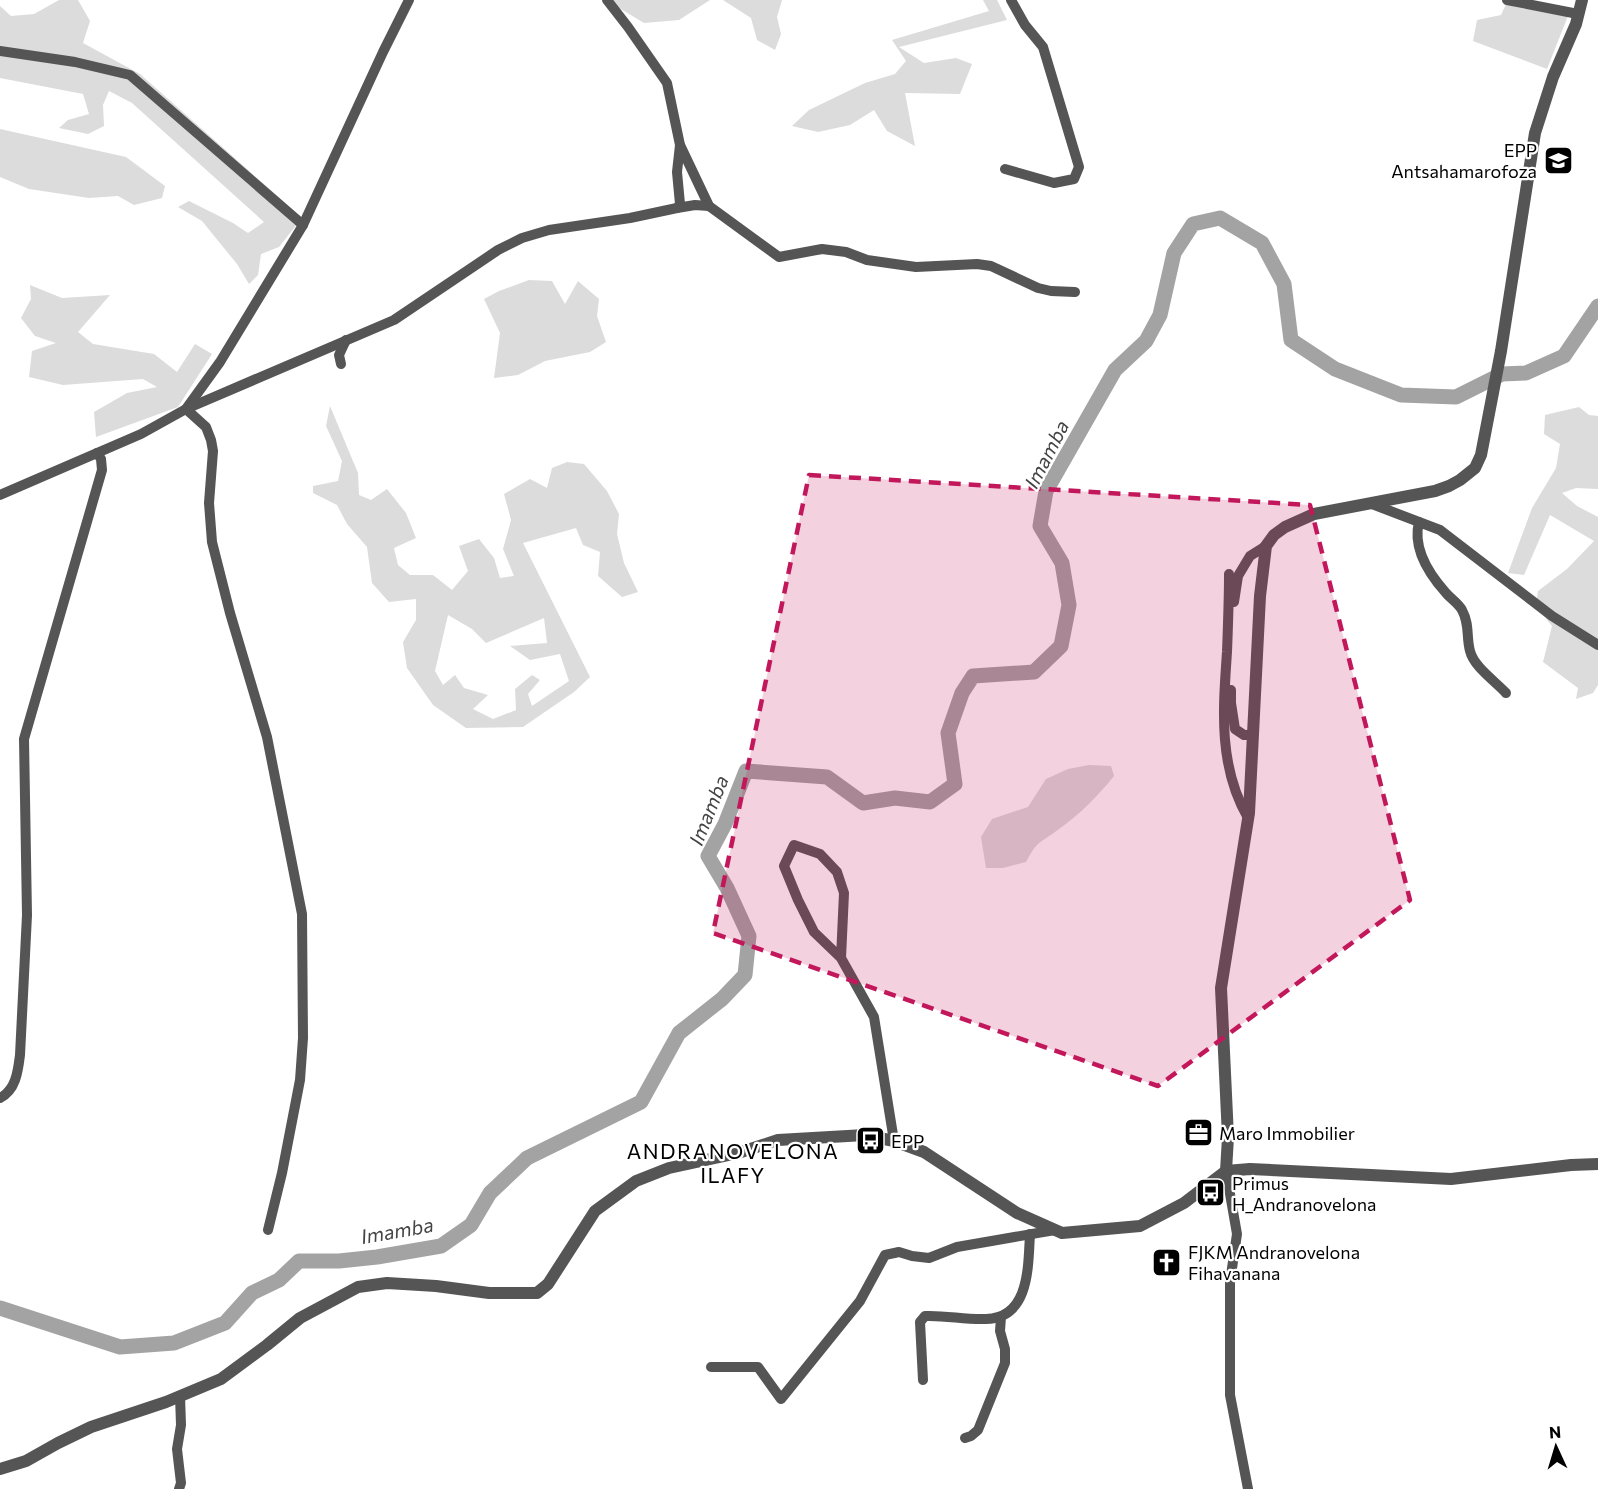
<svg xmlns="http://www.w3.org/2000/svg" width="1598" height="1489" viewBox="0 0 1598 1489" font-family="Commissioner,sans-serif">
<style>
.green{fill:#dcdcdc;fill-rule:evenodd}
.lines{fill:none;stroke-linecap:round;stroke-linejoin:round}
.river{stroke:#a3a3a3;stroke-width:15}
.minor{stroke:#555;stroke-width:10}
.tertiary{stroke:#555;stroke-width:12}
.marked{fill:#c2185b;fill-opacity:0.2;stroke:#c2185b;stroke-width:4.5;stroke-dasharray:12 8;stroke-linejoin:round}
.labels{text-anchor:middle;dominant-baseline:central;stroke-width:4.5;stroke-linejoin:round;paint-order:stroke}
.poi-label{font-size:18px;fill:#000;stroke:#fff;text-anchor:start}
.water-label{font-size:20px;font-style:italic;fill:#444;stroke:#fff}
.quarter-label{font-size:21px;letter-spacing:1.5px;fill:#000;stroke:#fff}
</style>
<rect width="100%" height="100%" fill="#fff"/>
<g class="green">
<polygon points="59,0 78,0 90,21 83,43 140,74 302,218 279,247 261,254 258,275 249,284 237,264 202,221 178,207 189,201 233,223 248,233 264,222 132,103 109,91 103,105 104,126 88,134 59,128 68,120 89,114 83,94 0,78 0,6 11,16 34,14"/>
<polygon points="606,0 710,0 679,20 644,23"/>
<polygon points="723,0 782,0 777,17 781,34 775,50 757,40 751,18"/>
<polygon points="983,0 997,0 1007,20 899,47 924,63 956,58 972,64 960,94 905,93 915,146 887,131 874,110 850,125 818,132 792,126 809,110 865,83 895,74 906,61 892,40 989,11"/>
<polygon points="1507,2 1568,16 1547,69 1473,41 1477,20 1501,15"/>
<polygon points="0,129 126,157 165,186 162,198 134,205 118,196 89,198 29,189 0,177"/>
<polygon points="529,280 552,281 565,304 578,281 599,299 597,316 606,342 590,352 545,361 518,375 494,378 500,333 484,299 499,291"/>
<polygon points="30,285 62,298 110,295 78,332 93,344 154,354 177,372 195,344 212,354 178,407 96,437 94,412 127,393 157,387 143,379 63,385 29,377 32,351 56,343 35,336 21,318 31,299"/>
<path d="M330,406l28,67 1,22 12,5 16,-11 19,24 10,25 -22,10 4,17 12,10h23l19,15 16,-19 -9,-25 20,-7 15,19 6,20 14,-2 -11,-27 8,-29 -7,-26 26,-15 17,9 5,-20 15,-6 17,2 23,27 12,23 -2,20 7,29 14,29 -16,5 -24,-21 2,-24 -17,-7 -7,-17 -53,15 67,134 -16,15 -51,35 -57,1 -33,-23 -26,-37 -4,-26 13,-22v-21l-27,3 -17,-19 -5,-36 -20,-23 -10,-19 -24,-12v-7l25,-5 4,-20 -16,-35zM448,615l24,14 14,14 58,-25 3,25 -37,3 20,14 30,-6 9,27 -37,25 -4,-12 12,-14 -8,-5 -17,14 1,21 -23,9 -20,-10 15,-14 -24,-7 -9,-13 -12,10 -8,-14z"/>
<polygon points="1579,407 1589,415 1598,416 1598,489 1576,488 1562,493 1577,506 1598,517 1598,685 1593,693 1576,699 1578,688 1543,662 1552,626 1536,606 1538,591 1567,569 1594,541 1550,515 1524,575 1508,573 1532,508 1556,468 1560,444 1544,434 1545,415"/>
<path d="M1089,765l22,1 3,10c-16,20 -34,38 -55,53 -19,15 -20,9 -33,33l-23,6h-17l-5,-31 11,-18 36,-12 18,-28 22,-10z"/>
</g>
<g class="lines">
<polyline class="river" points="0,1308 120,1347 174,1343 225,1323 252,1293 279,1280 299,1261 339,1261 377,1257 441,1246 471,1225 490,1193 527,1158 641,1102 679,1033 722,999 745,975 749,936 727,888 708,856 725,824 746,771 827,777 863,803 895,798 930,802 955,784 948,733 962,693 973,676 1034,672 1061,646 1069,605 1062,563 1040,526 1046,491 1115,370 1146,341 1160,315 1174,253 1193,224 1220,218 1262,243 1284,284 1291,340 1335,369 1401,395 1456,397 1502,374 1526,373 1564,356 1598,306"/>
<g class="minor">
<polyline points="607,0 628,27 667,83 680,145 709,206 779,257 822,249 846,252 867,260 916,267 977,264 991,266 1038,288 1051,291 1075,292"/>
<polyline points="1507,0 1578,14"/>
<polyline points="0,51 75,62 130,75 303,225"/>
<polyline points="1005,169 1054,183 1074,179 1079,167 1043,47 1025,25 1011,0"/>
<polyline points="677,208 695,205 709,206"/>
<polyline points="341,364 339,355 346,340"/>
<polyline points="0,495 141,434 186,409 220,362 303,225 383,52 409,0"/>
<polyline points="1372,504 1440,530 1552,616 1598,645"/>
<path d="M1419,522c-7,27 10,52 27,71 5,6 12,10 16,17 8,15 4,26 8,41 4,16 25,30 36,42"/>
<path d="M1229,574c0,26 -1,52 -2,78 -4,57 -9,114 21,166"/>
<polyline points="1234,602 1238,576 1250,556 1266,546"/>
<polyline points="1231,690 1231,703 1235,729 1244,735 1253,735"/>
<polyline points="841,958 814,932 798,900 784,866 794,845 820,854 837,872 844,893 841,958 874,1017 894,1141"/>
<path d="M0,1098c16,-8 18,-27 20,-43l7,-140 -3,-176 78,-269 -1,-11 -4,-6"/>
<polyline points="1226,1171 1237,1234 1230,1282 1230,1395 1248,1489"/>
<polyline points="268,1230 282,1173 300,1080 303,1038 302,914 267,737 230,613 212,542 209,503 213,451 211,440 206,427 186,409 394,320 498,250 522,238 549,230 630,218 677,208 680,204 677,172 680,145"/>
<polyline points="711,1367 758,1367 781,1399 860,1301 885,1255 899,1252 912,1256 929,1258 957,1247 1055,1230"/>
<path d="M923,1380l-3,-58 5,-6c21,-1 40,4 61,3 44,-1 42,-53 44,-85"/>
<polyline points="965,1438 971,1436 978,1430 1005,1363 1005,1349 1000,1331 1001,1317"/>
<polyline points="179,1489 181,1483 177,1449 181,1425 180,1396"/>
</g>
<g class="tertiary">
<polyline points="1226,1171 1228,1137 1221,988 1249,813 1260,596 1266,546 1274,535 1285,527 1314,514 1435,491 1449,486 1460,480 1475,468 1481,455 1501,351 1535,133 1553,77 1576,24 1582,0"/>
<polyline points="0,1469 26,1461 58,1443 91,1427 166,1402 221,1379 267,1345 300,1318 358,1287 387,1283 436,1286 489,1293 537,1293 548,1284 595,1211 636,1181 669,1168 738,1153 778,1140 865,1135 894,1141 924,1152 1017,1213 1062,1233 1140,1226 1184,1203 1226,1171 1250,1169 1451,1179 1571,1165 1598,1164"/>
</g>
</g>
<path class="marked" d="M809,475l501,30 100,395 -252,186 -445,-153z"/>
<defs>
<symbol id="school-square" viewBox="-11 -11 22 22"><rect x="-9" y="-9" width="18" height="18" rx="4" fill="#000" stroke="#fff"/><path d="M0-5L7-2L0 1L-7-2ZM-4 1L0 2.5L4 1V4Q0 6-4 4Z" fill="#fff"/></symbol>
<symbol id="office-square" viewBox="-11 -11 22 22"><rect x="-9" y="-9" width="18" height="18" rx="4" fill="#000" stroke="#fff"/><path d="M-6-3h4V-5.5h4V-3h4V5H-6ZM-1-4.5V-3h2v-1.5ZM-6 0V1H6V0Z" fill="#fff"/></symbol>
<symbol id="bus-square" viewBox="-11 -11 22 22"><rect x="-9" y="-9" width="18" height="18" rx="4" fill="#000" stroke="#fff"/><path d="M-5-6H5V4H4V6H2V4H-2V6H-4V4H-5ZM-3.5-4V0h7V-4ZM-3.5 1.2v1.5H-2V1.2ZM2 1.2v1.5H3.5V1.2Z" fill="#fff"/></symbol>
<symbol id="church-square" viewBox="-11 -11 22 22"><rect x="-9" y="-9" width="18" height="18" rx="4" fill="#000" stroke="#fff"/><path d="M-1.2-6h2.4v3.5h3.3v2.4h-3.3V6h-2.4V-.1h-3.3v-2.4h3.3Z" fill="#fff"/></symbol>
</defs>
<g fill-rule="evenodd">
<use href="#school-square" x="1542" y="144" width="33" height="33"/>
<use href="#office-square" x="1182" y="1116" width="33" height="33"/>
<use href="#bus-square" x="854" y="1124" width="33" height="33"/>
<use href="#bus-square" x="1194" y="1176" width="33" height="33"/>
<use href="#church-square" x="1150" y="1246" width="33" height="33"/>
</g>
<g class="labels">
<g class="poi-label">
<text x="1537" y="150" text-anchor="end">EPP<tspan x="1537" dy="21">Antsahamarofoza</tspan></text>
<text x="1219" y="1133">Maro Immobilier</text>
<text x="891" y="1141">EPP</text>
<text x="1232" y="1183">Primus<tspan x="1232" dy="21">H_Andranovelona</tspan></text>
<text x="1188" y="1252">FJKM Andranovelona<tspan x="1188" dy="21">Fihavanana</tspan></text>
</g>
<g class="water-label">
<text transform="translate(1046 454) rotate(-63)">Imamba</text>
<text transform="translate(708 810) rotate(-68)">Imamba</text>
<text transform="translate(397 1230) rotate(-10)">Imamba</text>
</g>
<g class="quarter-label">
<text x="733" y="1150">ANDRANOVELONA<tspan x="733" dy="24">ILAFY</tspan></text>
</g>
</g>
<g transform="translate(1556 1447) rotate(356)" stroke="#ffffff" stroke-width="4.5" paint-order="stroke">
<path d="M0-4.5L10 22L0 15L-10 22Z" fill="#000000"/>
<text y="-9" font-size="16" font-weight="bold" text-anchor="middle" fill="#000000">N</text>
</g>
</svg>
